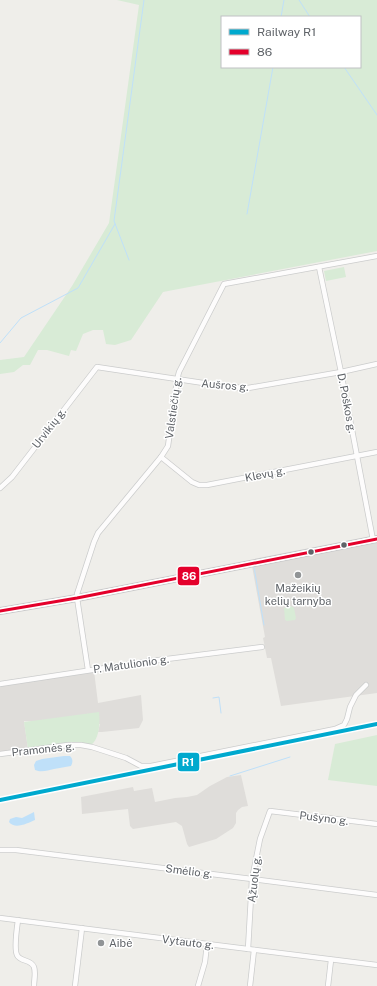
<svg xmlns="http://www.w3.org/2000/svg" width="377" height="986" viewBox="0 0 377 986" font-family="'Public Sans',sans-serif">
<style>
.industrial{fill:#dfddda}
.green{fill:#d8ebd6;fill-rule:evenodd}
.water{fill:#bfe0f9}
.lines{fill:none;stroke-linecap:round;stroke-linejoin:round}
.stream{stroke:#bfe0f9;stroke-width:1}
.minor-casing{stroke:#cbcccc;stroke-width:6}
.secondary-casing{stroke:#cacacb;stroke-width:8}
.minor{stroke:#fdfcfc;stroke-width:4.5}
.secondary{stroke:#fdfcfc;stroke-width:6}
.bus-1-casing{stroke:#fff;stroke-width:6}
.bus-1{stroke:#e4002b;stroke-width:3}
.rail-1-casing{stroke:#fff;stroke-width:7}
.rail-1{stroke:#00a9ce;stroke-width:4}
.bus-dot{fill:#5f6368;stroke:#fff;stroke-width:1.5}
.poi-dot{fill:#919496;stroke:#fff;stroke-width:1.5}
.labels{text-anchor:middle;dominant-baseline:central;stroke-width:3;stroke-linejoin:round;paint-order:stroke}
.street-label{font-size:11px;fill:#5f6368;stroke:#fff}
.poi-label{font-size:11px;fill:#5f6368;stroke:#fff}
.line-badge{stroke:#fff;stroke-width:1.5}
.badge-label{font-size:11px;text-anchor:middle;font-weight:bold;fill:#fff}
</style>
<rect width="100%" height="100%" fill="#efeeea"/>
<g class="industrial">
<polygon points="377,541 377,693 281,706 271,658 267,658 263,638 265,637 252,566"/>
<polygon points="94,671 98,703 141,695 143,720 139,728 102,732 98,732 100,724 24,721 28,749 0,753 0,685"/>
<polygon points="241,775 248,806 242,807 238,810 236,813 236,823 233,828 216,839 189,847 187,844 182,826 176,822 133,829 130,826 128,809 82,814 81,797 133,787 134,791 152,788 155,802 175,798 187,797 197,795 210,786 227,777"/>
</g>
<g class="green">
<path d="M117,0h260v251l-214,41 -32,48 -16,5 -9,-1 -3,-14h-10l-10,4 -7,17 -5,-1 -2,6 -22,-6h-9l-8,15h-7l-9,7 -14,2v-14l24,-3 48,-71 37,-63 30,-218zM222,17h138v50h-138z"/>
<polygon points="344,267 346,277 326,281 324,271"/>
<polygon points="291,606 294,608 296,618 295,620 287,621 285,620 284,608"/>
<path d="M99,712c1,9 1,26 -8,33l-63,4 -4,-27z"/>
<polygon points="377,735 377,786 328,780 335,744"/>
</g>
<g class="water">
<path d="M64,756h6c3,3 3,6 1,10 -6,1 -11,2 -17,3 -6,1 -12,4 -19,1l-1,-5 2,-4 6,-2z"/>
<path d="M34,812l1,8c-7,3 -20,10 -26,2l1,-3 6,-2 6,1z"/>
</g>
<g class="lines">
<g class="stream">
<polyline points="299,0 310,17"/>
<polyline points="281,17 284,0"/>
<polyline points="344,67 377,115"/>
<polyline points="247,214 273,67"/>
<polyline points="129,260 114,221 144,0"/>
<polyline points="0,343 21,318 78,288 115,224"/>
<polyline points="254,567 264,625"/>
<polyline points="213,698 219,697 221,713"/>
<polyline points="230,776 290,757"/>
</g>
<defs>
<g id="minor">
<polyline points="319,267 341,372 373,540"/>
<polyline points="161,457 192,482 199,485 207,485 377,452"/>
<polyline points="0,488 12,477 97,367 230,387 248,388 341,372 377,364"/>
<polyline points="88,670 77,598 77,594 94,542 98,533 161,457 168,446 177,380 179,372 224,284 377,256"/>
<polyline points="0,684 151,661 262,647"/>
<polyline points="0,754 68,745 81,745 92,747 126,758 141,766 151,766 335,729 344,725 347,719 350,707 356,695 366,685"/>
<polyline points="0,850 16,850 252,879 377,895"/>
<polyline points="0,918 377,965"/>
<path d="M18,920c-1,7 -4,29 -1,35 3,7 14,4 17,12 2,6 0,13 0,19"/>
<polyline points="248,949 252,879 260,839 270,811 377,824"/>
<polyline points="75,986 82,928"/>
<polyline points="198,986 205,962 207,944"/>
<polyline points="250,986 254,950"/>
<polyline points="328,986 331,960"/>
</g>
<polyline id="secondary" points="0,611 77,598 377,539"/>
</defs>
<use href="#minor" class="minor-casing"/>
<use href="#secondary" class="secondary-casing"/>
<use href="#minor" class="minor"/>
<use href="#secondary" class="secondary"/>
<defs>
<polyline id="bus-1" points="0,611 77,598 377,539"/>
</defs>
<use href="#bus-1" class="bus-1-casing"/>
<use href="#bus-1" class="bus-1"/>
<defs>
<polyline id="rail-1" points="0,800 377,724"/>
</defs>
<use href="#rail-1" class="rail-1-casing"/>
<use href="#rail-1" class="rail-1"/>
</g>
<g class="bus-dot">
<circle cx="344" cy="545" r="3.5"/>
<circle cx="311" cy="552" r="3.5"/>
</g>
<g class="poi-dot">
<circle cx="298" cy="575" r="4"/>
<circle cx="101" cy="943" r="4"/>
</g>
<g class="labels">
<g class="street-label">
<text transform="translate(225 385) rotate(5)">Aušros g.</text>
<text transform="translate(347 403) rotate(79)">D. Poškos g.</text>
<text transform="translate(173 408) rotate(-82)">Valstiečių g.</text>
<text transform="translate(49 428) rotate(-52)">Urvikių g.</text>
<text transform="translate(265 474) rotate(-11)">Klevų g.</text>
<text transform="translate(131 664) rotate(-8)">P. Matulionio g.</text>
<text transform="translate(43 749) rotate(-6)">Pramonės g.</text>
<text transform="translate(324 818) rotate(7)">Pušyno g.</text>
<text transform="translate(189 871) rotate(7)">Smėlio g.</text>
<text transform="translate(254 879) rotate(-83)">Ąžuolų g.</text>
<text transform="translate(188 942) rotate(7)">Vytauto g.</text>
</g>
<g class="poi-label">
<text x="298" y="588">Mažeikių<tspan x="298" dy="13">kelių tarnyba</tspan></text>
<text x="109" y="943" text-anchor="start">Aibė</text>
</g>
</g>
<g class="line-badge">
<rect x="177" y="566" width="23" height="20" rx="4" fill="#e4002b"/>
<rect x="177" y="752" width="23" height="20" rx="4" fill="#00a9ce"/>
</g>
<g class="badge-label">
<text x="189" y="580">86</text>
<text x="188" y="766">R1</text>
</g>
<rect x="221" y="16" width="140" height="52" fill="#ffffff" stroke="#bfc1c3"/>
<rect x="229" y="29" width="20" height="6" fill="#00a9ce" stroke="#bfc1c3"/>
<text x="257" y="36" font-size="12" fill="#5f6368">Railway R1</text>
<rect x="229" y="49" width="20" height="6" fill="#e4002b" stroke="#bfc1c3"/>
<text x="257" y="56" font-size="12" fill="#5f6368">86</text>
</svg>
